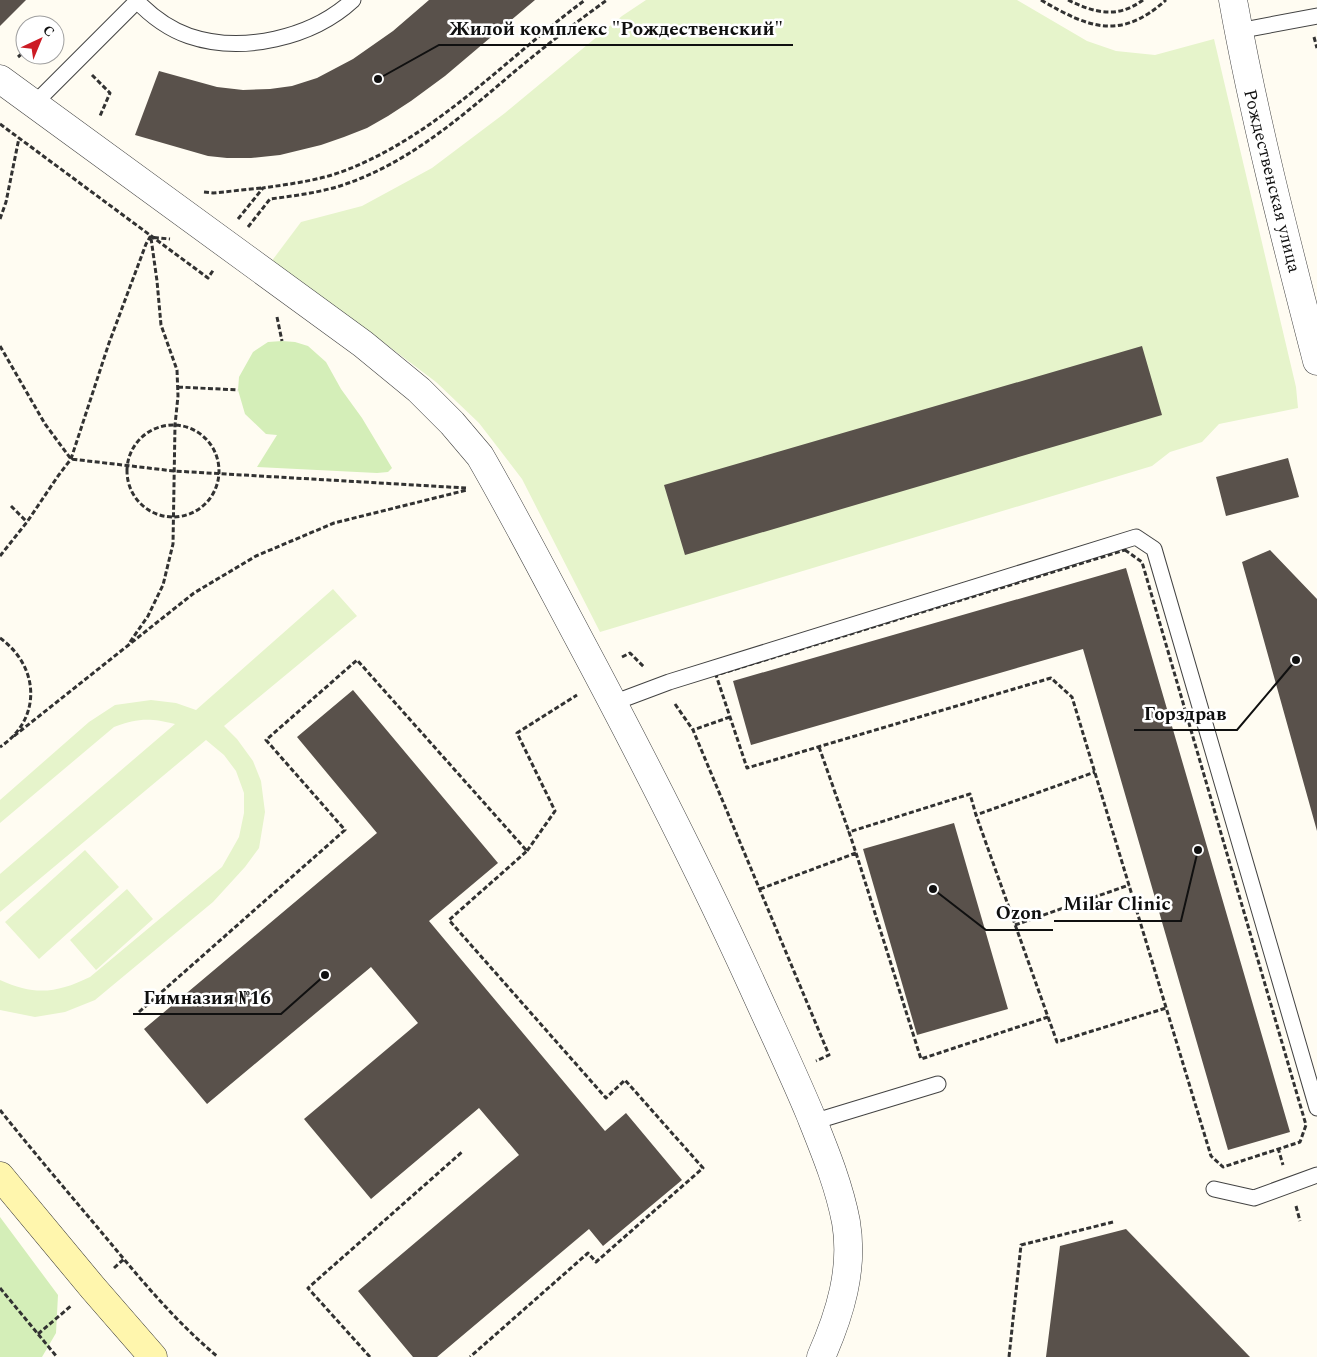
<svg xmlns="http://www.w3.org/2000/svg" width="1317" height="1357" font-family="Spectral,serif">
  <style>
    .green { fill: #d4eeb8 }
    .pitch { fill: #e6f4cb }
    .building { fill: #59514b }
    .lines { fill: none; stroke-linecap: round; stroke-linejoin: round }
    .lane-casing { stroke: #434343; stroke-width: 17 }
    .street-casing { stroke: #434343; stroke-width: 29 }
    .secondary-casing { stroke: #323232; stroke-width: 29 }
    .path { stroke: #323232; stroke-width: 3; stroke-dasharray: 5 2.5; stroke-linecap: butt }
    .lane { stroke: #fff; stroke-width: 15 }
    .street { stroke: #fff; stroke-width: 28 }
    .secondary { stroke: #fff6ad; stroke-width: 28 }
    .labels { text-anchor: middle; dominant-baseline: central; stroke-width: 5; stroke-linejoin: round; paint-order: stroke }
    .street-label { font-size: 18px; fill: #101010; stroke: #fff }
    .leader { fill: none; stroke: #101010; stroke-width: 2 }
    .callout-dot { fill: #101010; stroke: #fff; stroke-width: 2 }
    .callout-label { font-size: 19px; text-anchor: middle; font-weight: bold; fill: #101010; stroke: #fff; stroke-width: 5; stroke-linejoin: round; paint-order: stroke }
  </style>
  <rect width="100%" height="100%" fill="#fffcf2"/>
  <path class="green" d="M 282,341 L 295,342 L 308,346 L 326,362 L 341,389 L 362,418 L 392,468 L 388,472 L 377,473 L 257,467 L 277,435 L 266,434 L 245,414 L 238,390 L 239,377 L 253,352 L 268,342 Z
    M 0,1217 L 58,1295 L 56,1333 L 42,1357 L 0,1357 Z"/>
  <path class="pitch" d="M 646,0 L 1017,0 L 1087,41 L 1116,51 L 1155,55 L 1214,39 L 1296,387 L 1298,408 L 1219,424 L 1202,442 L 1170,452 L 1152,466 L 600,632 L 522,479 L 479,423 L 436,382 L 379,339 L 271,262 L 301,222 L 362,206 L 432,168 L 505,113 L 622,16 Z
    M 333,589 L 357,616 L 224,726 L 237,739 L 253,761 L 261,781 L 265,812 L 259,848 L 245,867 L 213,902 L 95,1000 L 65,1012 L 35,1017 L 0,1010 L 0,980 C 35,996 57,993 90,977 L 222,867 L 239,837 L 244,813 L 244,793 L 236,771 L 224,755 L 206,740 L 0,912 L 0,874 L 175,724 C 150,718 138,718 114,727 L 0,823 L 0,800 L 89,722 L 115,705 L 151,700 L 176,703 L 196,710 Z
    M 85,850 L 119,887 L 39,959 L 5,922 Z
    M 127,889 L 153,919 L 96,970 L 70,940 Z"/>
  <path class="building" d="M 0,0 L 26,0 L 0,26 Z
    M 429,0 L 535,0 L 445,76 L 411,101 L 388,116 L 367,128 L 344,137 L 321,145 L 280,155 L 251,158 L 227,158 L 208,156 L 135,135 L 159,71 L 217,87 L 243,90 L 270,89 L 292,86 L 317,78 L 353,59 L 393,31 Z
    M 1142,346 L 1162,415 L 685,555 L 664,485 Z
    M 1288,458 L 1299,497 L 1226,516 L 1216,477 Z
    M 1270,550 L 1317,599 L 1317,831 L 1242,562 Z
    M 1126,568 L 1290,1132 L 1228,1150 L 1083,649 L 751,745 L 733,681 Z
    M 353,690 L 498,863 L 429,921 L 605,1131 L 626,1113 L 682,1180 L 603,1246 L 589,1229 L 437,1357 L 413,1357 L 358,1291 L 519,1155 L 479,1108 L 371,1199 L 304,1119 L 418,1023 L 371,967 L 207,1104 L 144,1029 L 377,833 L 297,737 Z
    M 954,823 L 1008,1009 L 917,1035 L 863,849 Z
    M 1126,1229 L 1250,1357 L 1046,1357 L 1060,1246 Z"/>
  <g class="lines">
    <defs>
      <path id="lane" d="M 136,0 C 151,16 169,29 189,36 C 242,54 312,38 353,0
        M 1238,31 L 1317,16
        M 34,104 L 137,1
        M 613,703 L 669,682 L 1136,537 L 1154,549 L 1317,1108
        M 813,1122 L 938,1084
        M 1214,1189 L 1254,1198 L 1317,1175"/>
      <path id="street" d="M 1233,0 C 1255,122 1286,241 1317,361
        M 0,79 L 363,344 L 419,390 L 452,423 L 480,456 C 514,515 545,575 577,635 C 639,751 699,868 753,987 C 772,1029 792,1071 810,1114 C 824,1149 839,1185 846,1222 C 854,1269 840,1314 821,1357"/>
      <path id="secondary" d="M 0,1176 L 93,1288 L 153,1357"/>
    </defs>
    <use href="#lane" class="lane-casing"/>
    <use href="#street" class="street-casing"/>
    <use href="#secondary" class="secondary-casing"/>
    <path class="path" d="M 1041,0 C 1089,28 1120,41 1166,0
      M 1068,0 C 1095,13 1117,19 1143,0
      M 1314,37 L 1317,48
      M 55,39 L 62,46
      M 18,57 L 25,51
      M 92,75 L 110,93 L 100,116
      M 0,124 L 208,278 L 214,269
      M 204,192 L 213,193 L 262,188
      M 0,219 L 6,202 L 19,138
      M 238,219 L 263,188 C 289,184 316,181 341,172 C 436,137 505,59 585,0
      M 248,227 L 270,199 C 293,196 317,193 340,186 C 408,164 461,117 514,72 C 544,47 575,23 607,0
      M 277,317 L 282,341
      M 0,346 L 45,424 L 71,459 L 174,471 L 466,488
      M 178,387 L 238,390
      M127 471a46 46 0 1 1 92 0a46 46 0 1 1-92 0Z
      M 11,506 L 27,522
      M 1125,550 L 1142,562 L 1306,1125 L 1300,1142 L 1223,1167 L 1211,1156 L 1072,697 L 1051,678 L 747,768 L 716,675 Z
      M 0,556 L 27,522 L 58,476 L 71,459 L 109,343 L 146,244 L 150,237 L 170,239
      M 0,638 C 40,667 42,719 0,747
      M 130,642 L 148,616 L 163,585 L 173,544 L 175,425 L 178,396 L 177,370 L 161,325 L 157,281 L 151,238
      M 622,657 L 630,653 L 644,667
      M 675,704 L 693,730
      M 730,717 L 693,730 L 829,1055 L 816,1061
      M 14,736 L 194,593 L 256,556 L 334,523 L 467,490
      M 819,747 L 849,832
      M 527,851 L 555,811 L 517,733 L 577,695
      M 856,853 L 921,1059 L 1048,1017 L 976,815
      M 760,889 L 856,853 L 849,832 L 970,794 L 976,815 L 1095,772
      M 1015,925 L 1129,885
      M 139,1012 L 345,830 L 266,740 L 357,660 L 527,851 L 449,920 L 606,1098 L 625,1080 L 703,1168 L 596,1262 L 588,1253 L 470,1357
      M 1048,1017 L 1057,1042 L 1166,1008
      M 0,1110 C 35,1154 72,1197 108,1240 C 142,1281 177,1323 218,1357
      M 1278,1148 L 1283,1165
      M 1296,1206 L 1300,1221
      M 114,1268 L 124,1259
      M 0,1288 L 57,1357
      M 38,1334 L 72,1305
      M 370,1357 L 308,1288 L 462,1152
      M 1009,1357 L 1021,1245 L 1113,1222"/>
    <use href="#lane" class="lane"/>
    <use href="#street" class="street"/>
    <use href="#secondary" class="secondary"/>
  </g>
  <g class="labels">
    <g class="street-label">
      <text transform="translate(1272 181) rotate(76)">Рождественская улица</text>
    </g>
  </g>
  <path class="leader" d="M378 79L439 45H793M1296 660L1237 730H1134M1198 850L1181 921H1054M933 889L986 930H1053M325 975L281 1014H133"/>
  <g class="callout-dot">
    <circle cx="378" cy="79" r="5"/>
    <circle cx="1296" cy="660" r="5"/>
    <circle cx="1198" cy="850" r="5"/>
    <circle cx="933" cy="889" r="5"/>
    <circle cx="325" cy="975" r="5"/>
  </g>
  <g class="callout-label">
    <text x="616" y="35">Жилой комплекс "Рождественский"</text>
    <text x="1185" y="720">Горздрав</text>
    <text x="1117" y="910">Milar Clinic</text>
    <text x="1019" y="919">Ozon</text>
    <text x="207" y="1004">Гимназия №16</text>
  </g>
  <g transform="translate(40 40) rotate(44)"><circle r="24" fill="#ffffff" stroke="#9f9f9f"/>
  <path d="M0-4L9 19L0 12L-9 19Z" fill="#cc1b24"/>
  <text y="-8" font-size="14" font-weight="bold" text-anchor="middle" fill="#101010">С</text>
  </g>
</svg>
